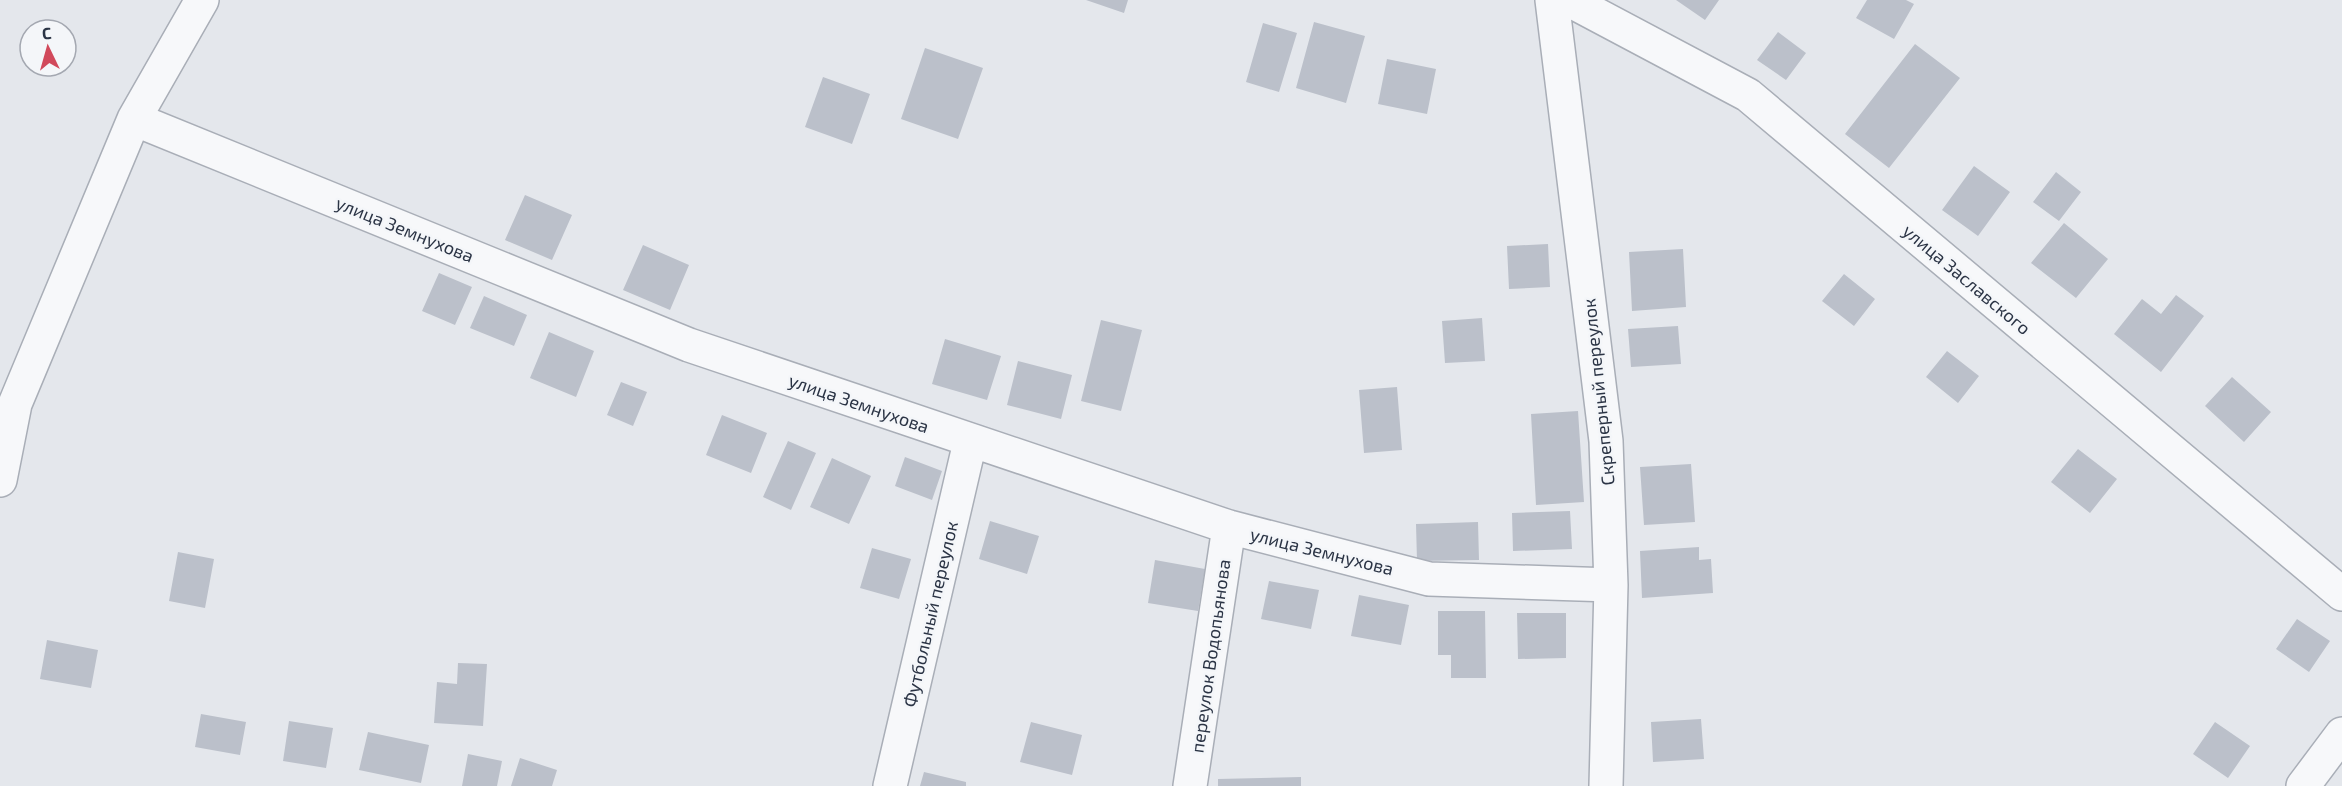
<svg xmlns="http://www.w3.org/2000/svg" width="2342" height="786" font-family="'Exo 2',sans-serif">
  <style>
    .building { fill: #bbc0ca }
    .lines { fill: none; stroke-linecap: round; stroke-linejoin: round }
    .minor-casing { stroke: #a9aeb7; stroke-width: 36 }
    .minor { stroke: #f7f8fa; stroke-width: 33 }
    .labels { text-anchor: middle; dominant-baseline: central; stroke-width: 5; stroke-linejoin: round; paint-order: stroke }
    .street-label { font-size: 18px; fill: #2b3445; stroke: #f4f6f9 }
  </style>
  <rect width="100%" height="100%" fill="#e4e7ec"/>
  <path class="building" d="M 1086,0 L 1128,0 L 1124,13 Z
    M 1676,0 L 1719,0 L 1705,20 Z
    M 1867,0 L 1906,0 L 1914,4 L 1894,39 L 1856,18 Z
    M 1314,22 L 1365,36 L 1346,103 L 1296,88 Z
    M 1263,23 L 1297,33 L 1279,92 L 1246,82 Z
    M 1778,32 L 1806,53 L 1786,80 L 1757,60 Z
    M 1915,44 L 1960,78 L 1889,168 L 1845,134 Z
    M 925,48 L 983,68 L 958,139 L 901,119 Z
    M 1387,59 L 1436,69 L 1427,114 L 1378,104 Z
    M 823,77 L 870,94 L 852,144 L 805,127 Z
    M 1974,166 L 2010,192 L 1978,236 L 1942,210 Z
    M 2056,172 L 2081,192 L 2059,221 L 2033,202 Z
    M 525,195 L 572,215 L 552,260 L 505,240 Z
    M 2064,223 L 2108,259 L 2076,298 L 2031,263 Z
    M 1548,244 L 1550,287 L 1509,289 L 1507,246 Z
    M 643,245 L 689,265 L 670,310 L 623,290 Z
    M 1683,249 L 1686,307 L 1632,311 L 1629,252 Z
    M 439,273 L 472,287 L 455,325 L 422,311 Z
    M 1844,274 L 1875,299 L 1854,326 L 1822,301 Z
    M 2176,295 L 2204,316 L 2161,372 L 2114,334 L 2142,299 L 2161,314 Z
    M 484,296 L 527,315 L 514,346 L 470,328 Z
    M 1482,318 L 1485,361 L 1445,363 L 1442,321 Z
    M 1101,320 L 1142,330 L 1121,411 L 1081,401 Z
    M 1678,326 L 1681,364 L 1631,367 L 1628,329 Z
    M 549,332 L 594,351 L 576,397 L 530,378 Z
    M 945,339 L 1001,356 L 987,400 L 932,384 Z
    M 1947,351 L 1979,376 L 1958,403 L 1926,377 Z
    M 1018,361 L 1072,375 L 1061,419 L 1007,405 Z
    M 2232,377 L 2271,412 L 2244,442 L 2205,406 Z
    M 621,382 L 647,392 L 633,426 L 607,415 Z
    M 1397,387 L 1402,450 L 1364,453 L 1359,390 Z
    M 1578,411 L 1584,502 L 1536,505 L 1531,414 Z
    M 722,415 L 767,433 L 751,473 L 706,455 Z
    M 788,441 L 816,453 L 791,510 L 763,497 Z
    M 2078,449 L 2117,479 L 2090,513 L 2051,482 Z
    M 905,457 L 942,471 L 932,500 L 895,486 Z
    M 832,458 L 871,476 L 849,524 L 810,507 Z
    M 1691,464 L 1695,522 L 1644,525 L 1640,467 Z
    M 1570,511 L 1572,549 L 1513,551 L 1512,513 Z
    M 990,521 L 1039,536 L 1027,574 L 979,559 Z
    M 1478,522 L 1479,560 L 1417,561 L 1416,524 Z
    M 1699,547 L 1699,560 L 1711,559 L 1713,593 L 1642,598 L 1640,551 Z
    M 872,548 L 911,559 L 899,599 L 860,588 Z
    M 178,552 L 214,559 L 205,608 L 169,601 Z
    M 1155,560 L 1205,569 L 1198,611 L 1148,603 Z
    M 1269,581 L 1319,590 L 1311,629 L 1261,619 Z
    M 1359,595 L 1409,605 L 1401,645 L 1351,636 Z
    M 1438,611 L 1485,611 L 1486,678 L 1451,678 L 1451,655 L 1438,655 Z
    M 1517,613 L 1566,613 L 1566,658 L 1518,659 Z
    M 2297,619 L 2330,641 L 2309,672 L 2276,649 Z
    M 47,640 L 98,650 L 91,688 L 40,679 Z
    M 458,663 L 487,664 L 483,726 L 434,723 L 437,682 L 457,684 Z
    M 201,714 L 246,722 L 240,755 L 195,747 Z
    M 1701,719 L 1704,759 L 1653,762 L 1651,722 Z
    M 289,721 L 333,728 L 326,768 L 283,761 Z
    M 1031,722 L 1082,735 L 1072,775 L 1020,762 Z
    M 2215,722 L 2250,746 L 2228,778 L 2193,754 Z
    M 368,732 L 429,745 L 421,783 L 359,770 Z
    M 468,754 L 502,761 L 497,786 L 462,786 Z
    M 520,758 L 557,770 L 552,786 L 511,786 Z
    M 924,772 L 966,782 L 966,786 L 920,786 Z
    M 1301,777 L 1301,786 L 1218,786 L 1218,779 Z"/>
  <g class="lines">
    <defs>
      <path id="minor" d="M 1552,0 L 1606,441 L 1611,585 L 1606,786
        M 1569,0 L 1748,95 L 2342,594
        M 134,119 L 689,345 L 1229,527 L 1429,579 L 1611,585
        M 0,480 L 15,404 L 134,119 L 202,0
        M 890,786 L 970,442
        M 1190,786 L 1229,527
        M 2303,786 L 2342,734"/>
    </defs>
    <use href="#minor" class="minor-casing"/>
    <use href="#minor" class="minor"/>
  </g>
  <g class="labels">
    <g class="street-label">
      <text transform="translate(405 229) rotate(22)">улица Земнухова</text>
      <text transform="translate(1967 279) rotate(40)">улица Заславского</text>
      <text transform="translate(1598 392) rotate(-96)">Скреперный переулок</text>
      <text transform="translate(859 403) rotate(19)">улица Земнухова</text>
      <text transform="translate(1322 551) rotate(14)">улица Земнухова</text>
      <text transform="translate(930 614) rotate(-77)">Футбольный переулок</text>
      <text transform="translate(1210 656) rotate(-82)">переулок Водопьянова</text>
    </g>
  </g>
  <g transform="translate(48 48) rotate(355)"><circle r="28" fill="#f4f6f9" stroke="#a4a8b1" stroke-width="1.5"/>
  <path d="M0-4.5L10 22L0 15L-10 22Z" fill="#d1495b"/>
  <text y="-9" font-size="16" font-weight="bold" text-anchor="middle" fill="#2b3445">С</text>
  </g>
</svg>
